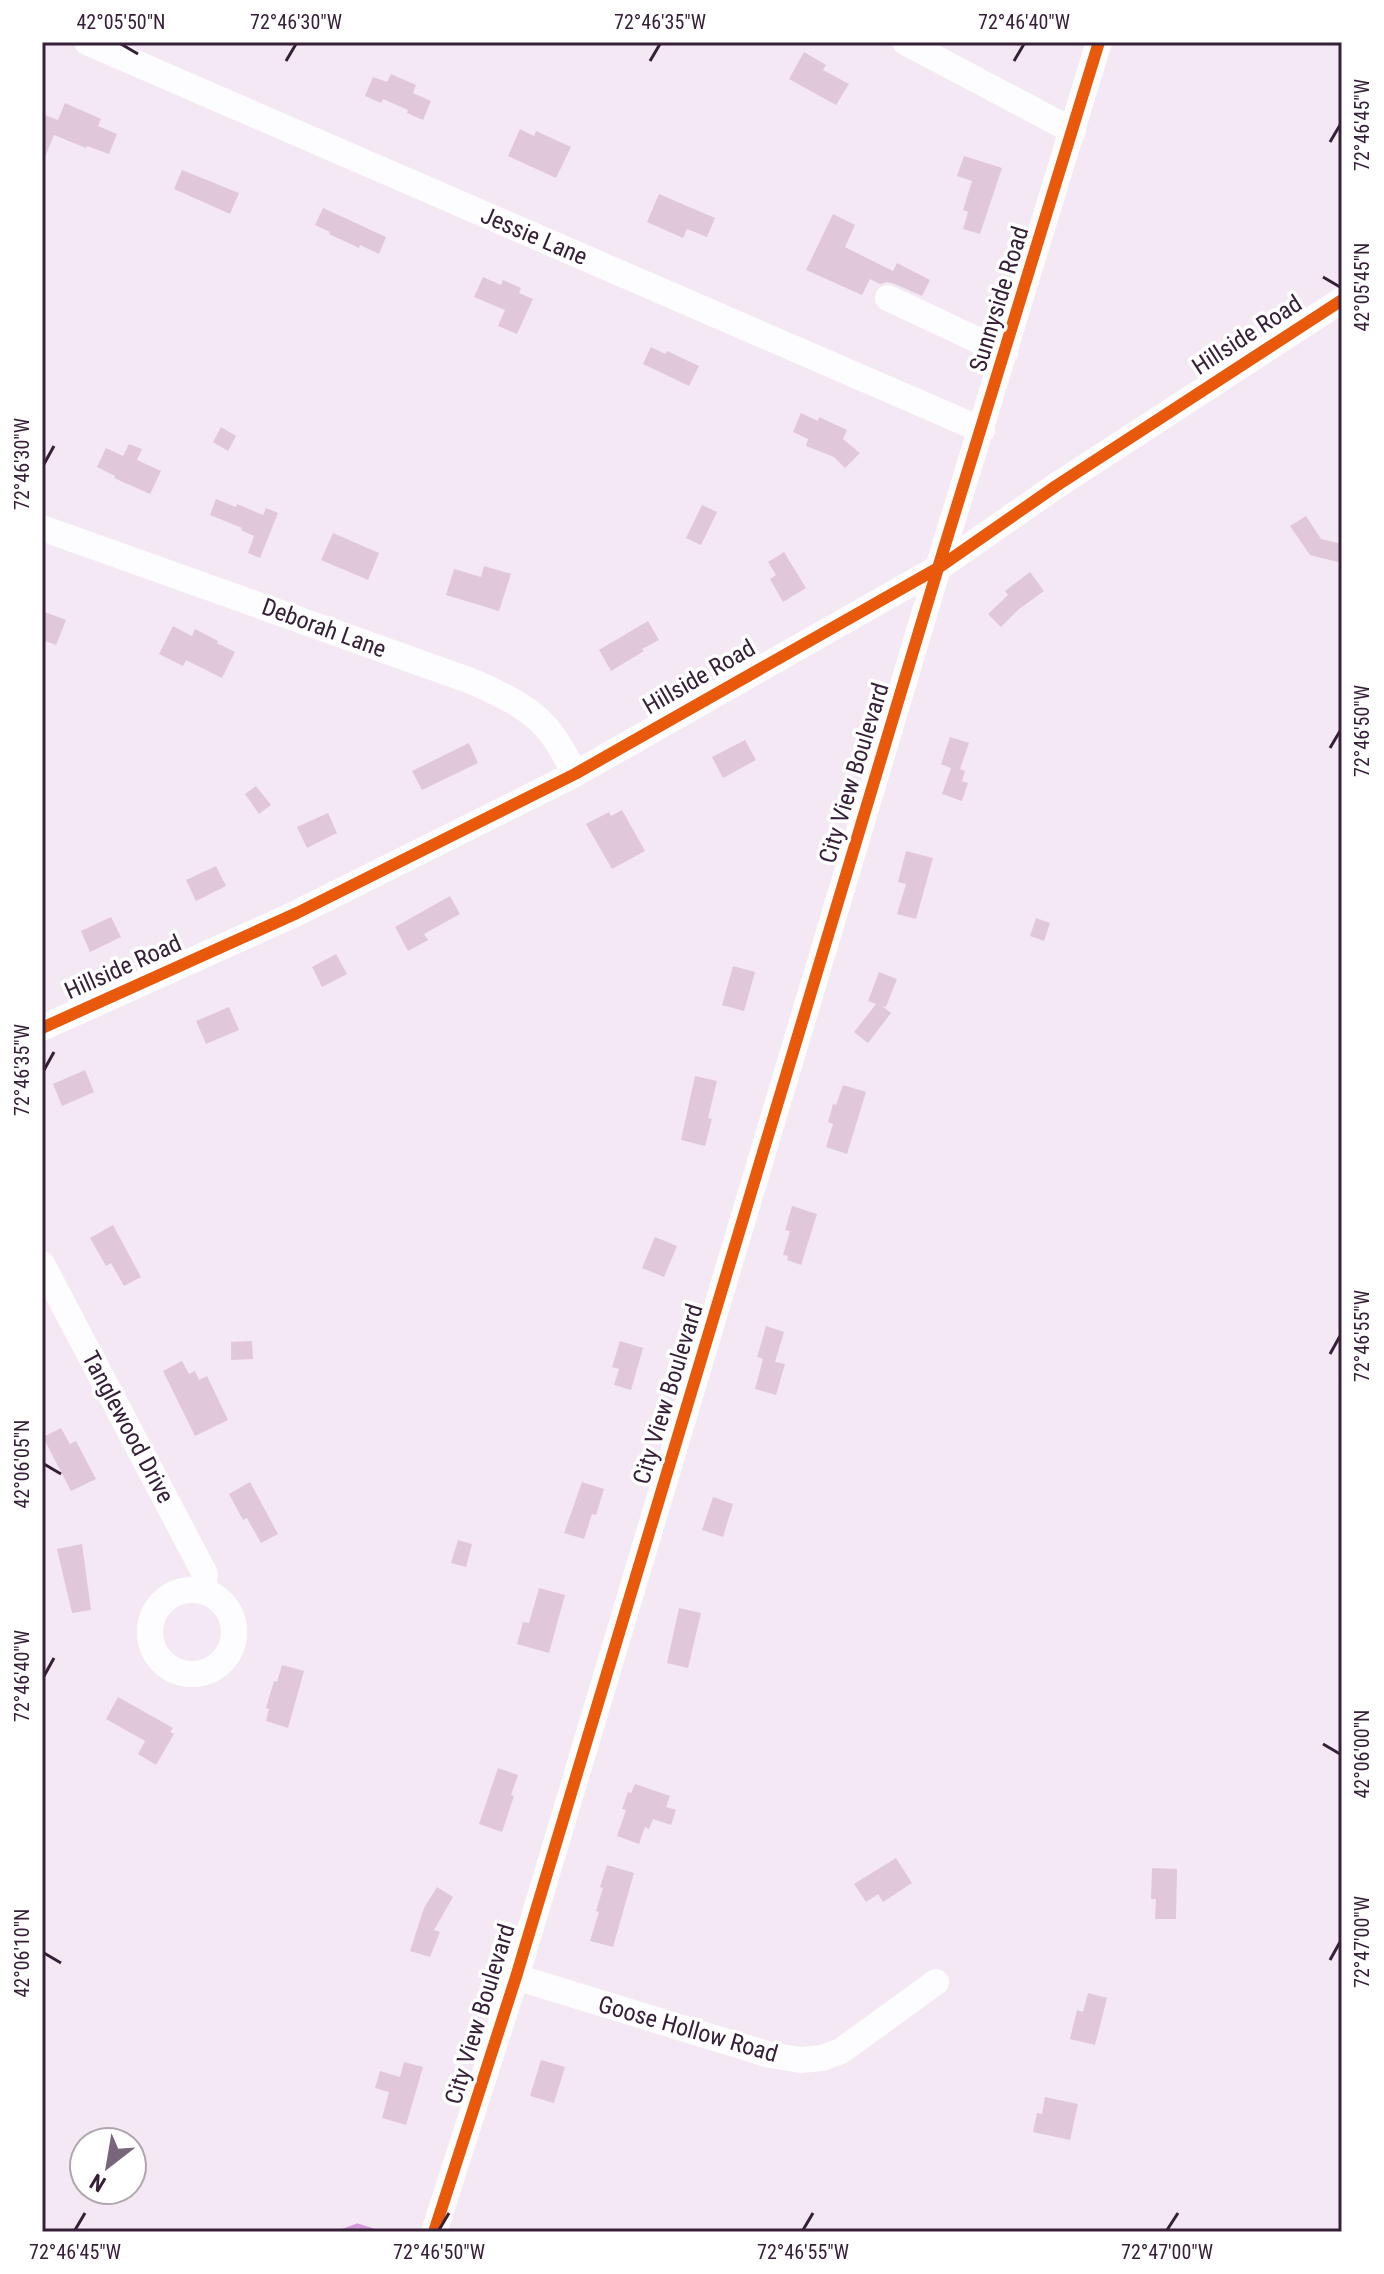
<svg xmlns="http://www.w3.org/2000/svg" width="1384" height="2274" font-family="'Roboto Condensed',sans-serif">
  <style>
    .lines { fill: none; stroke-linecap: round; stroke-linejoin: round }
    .stream { stroke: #d39ad9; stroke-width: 5 }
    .building { fill: #e1c7da }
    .minor { stroke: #fdfcfe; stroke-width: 26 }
    .cycleway-casing { stroke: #fff; stroke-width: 17 }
    .cycleway { stroke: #e8590c; stroke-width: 12 }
    .ticks { fill: none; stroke: #362038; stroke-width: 3 }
    .labels { text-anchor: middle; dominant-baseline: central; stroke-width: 7; stroke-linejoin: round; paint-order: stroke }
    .street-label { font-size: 24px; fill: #362038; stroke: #fff }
    .neatline { fill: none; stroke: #362038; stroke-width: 3 }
    .ticks-label { font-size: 20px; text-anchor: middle; fill: #362038 }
  </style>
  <rect width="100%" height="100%" fill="#f4e8f5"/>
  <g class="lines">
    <path class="stream" d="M 341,2232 L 357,2226 L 376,2232"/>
  </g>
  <path class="building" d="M 804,52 L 826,65 L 823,70 L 849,84 L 836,105 L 789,79 Z
    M 391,74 L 416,85 L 413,93 L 431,101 L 423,120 L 407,113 L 408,110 L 383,99 L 381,103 L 365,96 L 373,77 L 387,82 Z
    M 65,103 L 101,119 L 98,126 L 117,134 L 109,154 L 87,146 L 86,148 L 54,135 L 42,164 L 42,114 L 58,120 Z
    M 520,129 L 534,136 L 536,131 L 571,147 L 556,178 L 508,156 Z
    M 964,156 L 1002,168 L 980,234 L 963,229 L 968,212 L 963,210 L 972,181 L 957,176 Z
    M 182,170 L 239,193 L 230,214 L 174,189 Z
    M 659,194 L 715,218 L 707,237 L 687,229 L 683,238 L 647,222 Z
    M 323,208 L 386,237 L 379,254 L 360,245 L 359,248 L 329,234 L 330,232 L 315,225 Z
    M 833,214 L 855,225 L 845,247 L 893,271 L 897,263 L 930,280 L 922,296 L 895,284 L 887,282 L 880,284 L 870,279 L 862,295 L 806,270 Z
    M 483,277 L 501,285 L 503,280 L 521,288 L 519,293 L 533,299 L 517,334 L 498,326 L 505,310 L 474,297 Z
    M 651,347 L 665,354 L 667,351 L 699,366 L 689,386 L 643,364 Z
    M 801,413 L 818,421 L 819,417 L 847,430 L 843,439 L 860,453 L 845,468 L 834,457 L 806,446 L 808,439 L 793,432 Z
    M 221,427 L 236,436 L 228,451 L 213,442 Z
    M 129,444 L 142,449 L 137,460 L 161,471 L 150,494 L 114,478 L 115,476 L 97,467 L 106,448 L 123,456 Z
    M 216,499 L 236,507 L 237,504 L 263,515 L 266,508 L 278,513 L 260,558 L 248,553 L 254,536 L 241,530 L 242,528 L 210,515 Z
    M 702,505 L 717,512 L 701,545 L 686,538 Z
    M 1306,516 L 1321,539 L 1342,544 L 1342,563 L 1310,555 L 1290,526 Z
    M 333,533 L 379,553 L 368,580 L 321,560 Z
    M 784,552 L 806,588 L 783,602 L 770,579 L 776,575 L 768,562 Z
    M 484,566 L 511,574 L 499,611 L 446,595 L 454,569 L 481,577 Z
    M 1030,572 L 1044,591 L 1019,609 L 1001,627 L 988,614 L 1008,595 L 1005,591 Z
    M 42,611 L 66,620 L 56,645 L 42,640 Z
    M 648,621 L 659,640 L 642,649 L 644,651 L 611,671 L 599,650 Z
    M 173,626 L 192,636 L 195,629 L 218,641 L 217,643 L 235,652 L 222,678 L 186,660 L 183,666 L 159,654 Z
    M 950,737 L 969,743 L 960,769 L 965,771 L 962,781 L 968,783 L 962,801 L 942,794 L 951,768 L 941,764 Z
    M 745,740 L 756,760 L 723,778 L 712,757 Z
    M 469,743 L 478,763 L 422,790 L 412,771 Z
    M 256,786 L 271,805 L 259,814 L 245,794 Z
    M 622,810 L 645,851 L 612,869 L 586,824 L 609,812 L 611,816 Z
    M 328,813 L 337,833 L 307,848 L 297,827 Z
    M 906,851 L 933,858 L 916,919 L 897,914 L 906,884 L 898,882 Z
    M 216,866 L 226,886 L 196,901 L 186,880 Z
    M 450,896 L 460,914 L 424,934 L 428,940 L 408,951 L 395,927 Z
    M 111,917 L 121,937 L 90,952 L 81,931 Z
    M 1036,918 L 1050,923 L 1044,941 L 1030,936 Z
    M 336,954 L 347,974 L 322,987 L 312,967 Z
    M 733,966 L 755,972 L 744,1011 L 722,1005 Z
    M 879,972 L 897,979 L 886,1007 L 882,1006 L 891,1013 L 868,1043 L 854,1032 L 876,1004 L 868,1001 Z
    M 229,1007 L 239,1030 L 206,1044 L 196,1021 Z
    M 85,1070 L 94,1092 L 62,1106 L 53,1084 Z
    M 695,1076 L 717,1081 L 708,1118 L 712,1119 L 705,1146 L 681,1140 Z
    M 843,1085 L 866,1092 L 847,1154 L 826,1147 L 833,1124 L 828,1122 L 833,1104 L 836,1105 Z
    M 792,1206 L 817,1214 L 801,1265 L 787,1260 L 788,1256 L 783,1255 L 790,1231 L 785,1230 Z
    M 113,1225 L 141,1277 L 124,1286 L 111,1263 L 106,1266 L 90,1238 Z
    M 655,1237 L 677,1246 L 664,1277 L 642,1268 Z
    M 766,1326 L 784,1332 L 775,1362 L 785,1364 L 776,1395 L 755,1389 L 763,1359 L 757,1357 Z
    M 252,1341 L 253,1359 L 231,1360 L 231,1342 Z
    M 620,1341 L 643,1348 L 631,1390 L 614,1385 L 619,1369 L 612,1367 Z
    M 182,1361 L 189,1374 L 195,1371 L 199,1380 L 207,1376 L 228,1420 L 195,1436 L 163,1371 Z
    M 61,1428 L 70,1444 L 76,1441 L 96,1479 L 71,1491 L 43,1437 Z
    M 250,1482 L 278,1534 L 261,1543 L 247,1518 L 243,1520 L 229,1494 Z
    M 582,1482 L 604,1489 L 596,1515 L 592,1514 L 584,1539 L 564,1533 Z
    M 713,1497 L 733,1504 L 723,1537 L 702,1530 Z
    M 458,1540 L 472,1544 L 466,1567 L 451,1563 Z
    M 82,1544 L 91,1610 L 72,1613 L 57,1549 Z
    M 539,1588 L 565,1595 L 549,1653 L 517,1644 L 523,1622 L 529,1623 Z
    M 679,1608 L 701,1613 L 688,1668 L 667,1663 Z
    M 282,1665 L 304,1671 L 288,1728 L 266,1721 L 269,1709 L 266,1708 L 274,1681 L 277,1682 Z
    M 118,1697 L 173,1728 L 170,1732 L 174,1734 L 156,1765 L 138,1754 L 145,1741 L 106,1719 Z
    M 498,1768 L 518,1775 L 511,1795 L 514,1796 L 502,1832 L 479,1824 Z
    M 635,1784 L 670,1796 L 666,1807 L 676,1810 L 671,1825 L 653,1819 L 649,1829 L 645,1827 L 639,1844 L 617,1836 L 626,1810 L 622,1809 L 628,1792 L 631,1793 Z
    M 896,1858 L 912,1883 L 883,1902 L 878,1894 L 866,1902 L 854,1884 Z
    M 607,1865 L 634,1873 L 613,1947 L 590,1941 L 599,1912 L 596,1911 L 603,1888 L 600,1887 Z
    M 1152,1868 L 1177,1869 L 1176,1919 L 1155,1919 L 1156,1899 L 1151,1899 Z
    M 437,1887 L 453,1897 L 434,1930 L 440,1932 L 430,1957 L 410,1951 L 424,1908 Z
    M 1088,1993 L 1107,1998 L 1095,2045 L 1070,2039 L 1077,2010 L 1083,2012 Z
    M 541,2060 L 565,2067 L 554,2103 L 530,2096 Z
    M 404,2062 L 423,2067 L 406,2125 L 382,2118 L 389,2092 L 375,2088 L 380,2071 L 400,2077 Z
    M 1045,2097 L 1078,2104 L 1070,2140 L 1033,2132 L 1037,2113 L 1042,2114 Z"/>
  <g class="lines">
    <path class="minor" d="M 87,42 L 982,430
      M 905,42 L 1073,131
      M 888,298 L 1005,353
      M 42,528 L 471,681 C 500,694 534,708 553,736 C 562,748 568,761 575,774
      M 42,1028 L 297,913 L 575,774 L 938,568 L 1056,486 L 1342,300
      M 42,1264 L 205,1574 L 202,1591
      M150 1632a42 42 0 1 1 84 0a42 42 0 1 1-84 0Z
      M 516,1977 L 770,2055 L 801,2060 L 822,2058 L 841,2051 L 936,1982
      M 434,2232 L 516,1977 L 938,568 L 1099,42"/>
    <defs>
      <path id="cycleway" d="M 42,1028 L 297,913 L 575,774 L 938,568 L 1056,486 L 1342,300
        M 434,2232 L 516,1977 L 938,568 L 1099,42"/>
    </defs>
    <use href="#cycleway" class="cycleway-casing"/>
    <use href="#cycleway" class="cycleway"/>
  </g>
  <path class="ticks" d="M 121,44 L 138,54M 286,61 L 296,44M 650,61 L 660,44M 1014,61 L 1024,44M 1330,142 L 1340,125M 1323,277 L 1340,287M 44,464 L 54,446M 1330,748 L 1340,731M 44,1070 L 54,1052M 1330,1354 L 1340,1336M 44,1464 L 61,1474M 44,1676 L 54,1658M 1323,1744 L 1340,1754M 44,1953 L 61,1963M 1330,1960 L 1340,1942M 75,2230 L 85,2213M 439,2230 L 449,2213M 803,2230 L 813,2213M 1167,2230 L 1178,2213"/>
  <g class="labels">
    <g class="street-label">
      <text transform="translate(534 236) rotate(23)">Jessie Lane</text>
      <text transform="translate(999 299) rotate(-73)">Sunnyside Road</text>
      <text transform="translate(1247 335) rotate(-33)">Hillside Road</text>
      <text transform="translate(324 628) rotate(20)">Deborah Lane</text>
      <text transform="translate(699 677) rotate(-30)">Hillside Road</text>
      <text transform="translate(854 773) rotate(-73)">City View Boulevard</text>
      <text transform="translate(123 967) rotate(-24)">Hillside Road</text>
      <text transform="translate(668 1394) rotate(-73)">City View Boulevard</text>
      <text transform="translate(128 1427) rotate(62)">Tanglewood Drive</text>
      <text transform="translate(480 2014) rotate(-73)">City View Boulevard</text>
      <text transform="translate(688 2029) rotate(16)">Goose Hollow Road</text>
    </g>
  </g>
  <rect width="1384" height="2274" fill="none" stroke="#ffffff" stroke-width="88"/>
  <g transform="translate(108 2166) rotate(211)"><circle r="38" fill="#ffffff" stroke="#afa6af" stroke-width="2"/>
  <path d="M0-6L14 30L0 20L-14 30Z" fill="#78667a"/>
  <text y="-12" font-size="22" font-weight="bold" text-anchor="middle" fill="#362038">N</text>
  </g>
  <rect x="44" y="44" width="1296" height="2186" class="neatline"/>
  <g class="ticks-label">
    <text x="121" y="29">42°05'50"N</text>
    <text x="296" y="29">72°46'30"W</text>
    <text x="660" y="29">72°46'35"W</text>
    <text x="1024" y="29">72°46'40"W</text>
    <text transform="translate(1362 125) rotate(-90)" y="7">72°46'45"W</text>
    <text transform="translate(1362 287) rotate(-90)" y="7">42°05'45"N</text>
    <text transform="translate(22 464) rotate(-90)" y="7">72°46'30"W</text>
    <text transform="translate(1362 731) rotate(-90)" y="7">72°46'50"W</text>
    <text transform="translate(22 1070) rotate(-90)" y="7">72°46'35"W</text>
    <text transform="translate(1362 1336) rotate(-90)" y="7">72°46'55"W</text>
    <text transform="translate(22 1464) rotate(-90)" y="7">42°06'05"N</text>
    <text transform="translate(22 1676) rotate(-90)" y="7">72°46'40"W</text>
    <text transform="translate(1362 1754) rotate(-90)" y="7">42°06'00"N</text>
    <text transform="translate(1362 1942) rotate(-90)" y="7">72°47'00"W</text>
    <text transform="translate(22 1953) rotate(-90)" y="7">42°06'10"N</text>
    <text x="75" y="2259">72°46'45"W</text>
    <text x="439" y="2259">72°46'50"W</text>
    <text x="803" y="2259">72°46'55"W</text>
    <text x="1167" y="2259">72°47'00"W</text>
  </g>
</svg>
